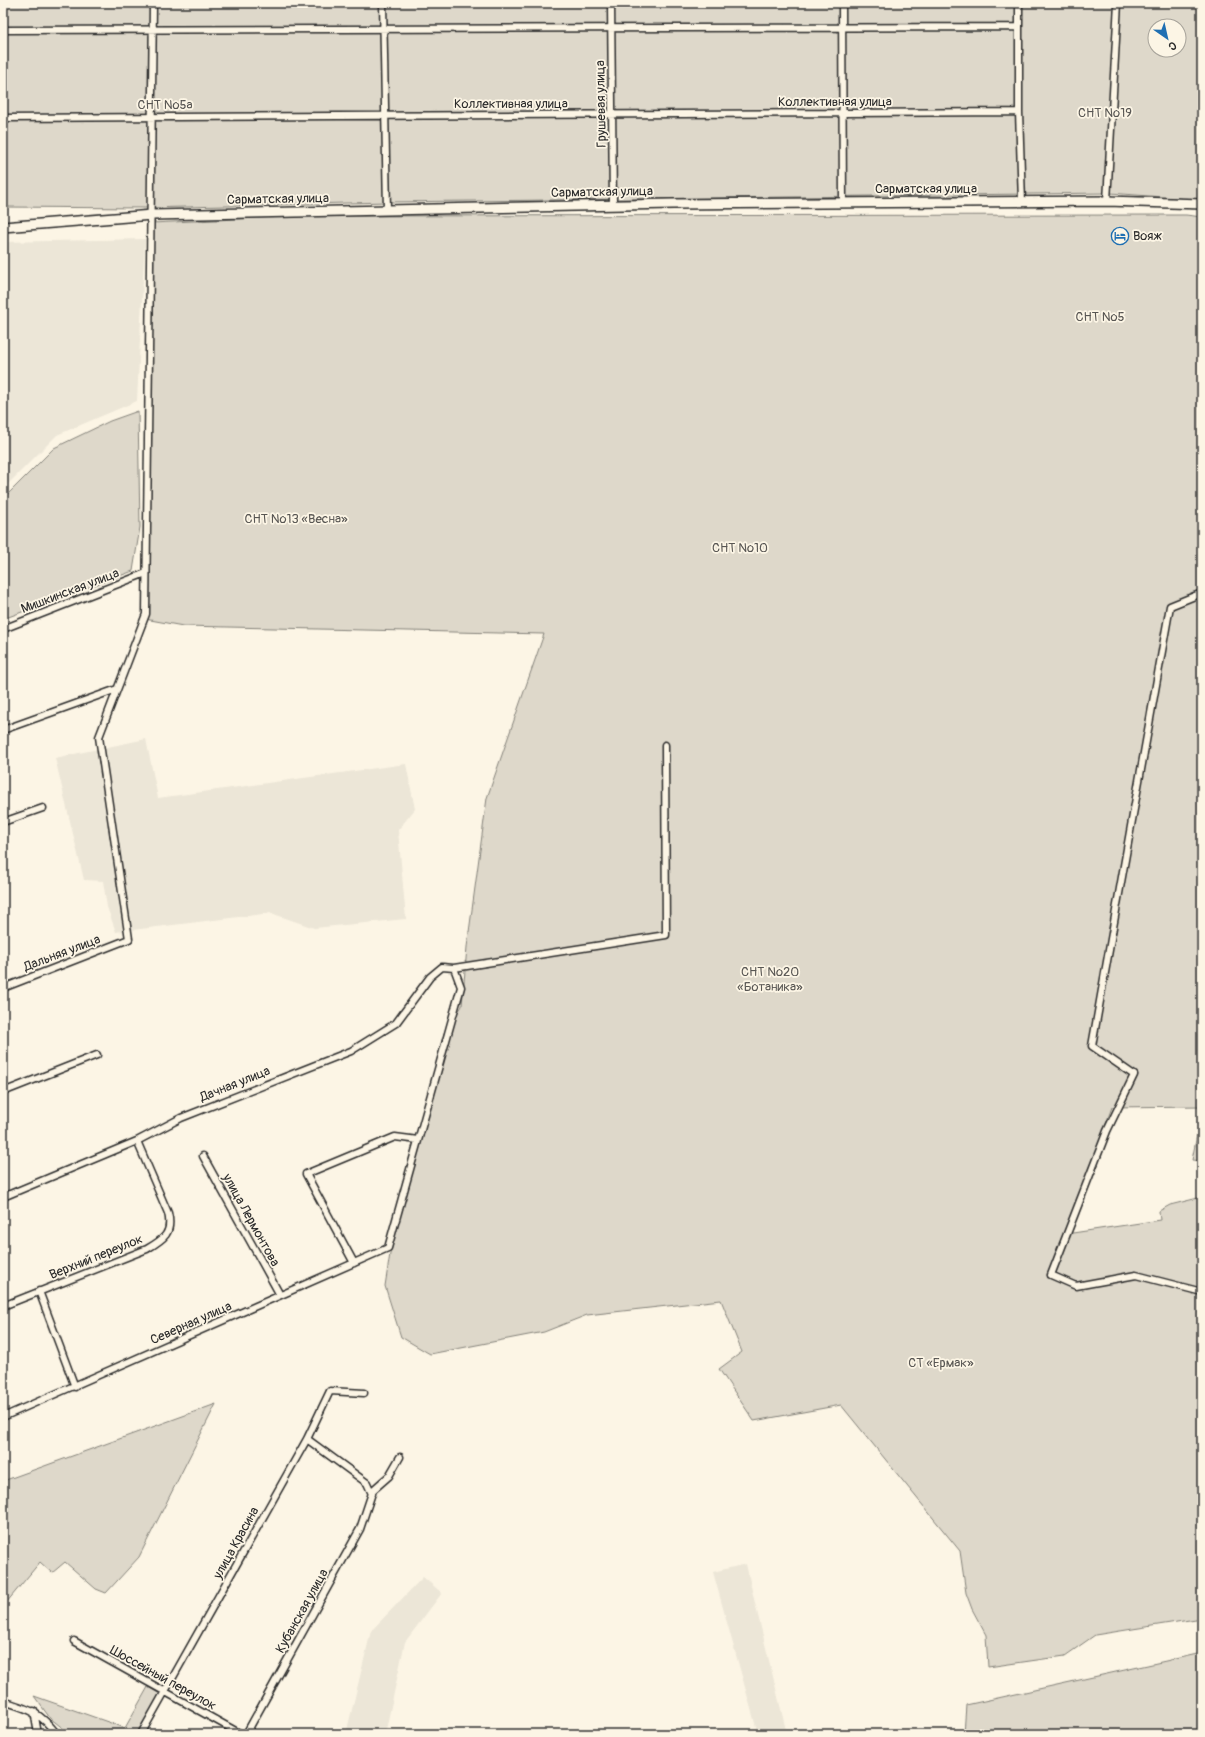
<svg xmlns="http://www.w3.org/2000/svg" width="1205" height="1737" font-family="Pangolin,sans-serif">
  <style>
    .built { fill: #ece6d7 }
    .green { fill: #ded8ca; stroke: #84827a; fill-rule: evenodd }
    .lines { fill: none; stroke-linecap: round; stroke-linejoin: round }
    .street-casing { stroke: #2b2b2b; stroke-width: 9 }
    .secondary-casing { stroke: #2b2b2b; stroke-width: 12 }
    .street { stroke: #fcf5e5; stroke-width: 6 }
    .secondary { stroke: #fcf5e5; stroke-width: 9 }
    .labels { text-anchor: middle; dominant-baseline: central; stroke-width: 3.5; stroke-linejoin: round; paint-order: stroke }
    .street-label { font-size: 13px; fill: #2b2b2b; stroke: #fcf5e5 }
    .park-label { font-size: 13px; fill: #585653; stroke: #fcf5e5 }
    .poi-label { font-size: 13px; fill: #2b2b2b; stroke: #fcf5e5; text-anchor: start }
  </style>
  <rect width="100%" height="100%" fill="#fcf5e5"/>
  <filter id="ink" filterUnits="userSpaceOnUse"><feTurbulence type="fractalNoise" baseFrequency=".025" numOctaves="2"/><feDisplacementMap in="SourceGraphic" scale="8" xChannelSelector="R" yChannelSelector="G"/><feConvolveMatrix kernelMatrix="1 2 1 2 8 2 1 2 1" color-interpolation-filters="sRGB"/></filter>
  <g filter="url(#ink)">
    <path class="built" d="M 145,239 L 137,401 L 57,435 L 3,489 L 3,242 Z
      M 146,739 L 158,798 L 406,764 L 415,809 L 398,830 L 406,919 L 314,928 L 271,913 L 116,932 L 107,907 L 103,881 L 84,880 L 55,758 Z
      M 746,1564 L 754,1599 L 787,1734 L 758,1734 L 713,1572 Z
      M 423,1577 L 442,1593 L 405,1642 L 385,1734 L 346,1734 L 371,1631 Z"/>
    <path class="green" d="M 3,3 L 1202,3 L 1202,200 L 1110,193 L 389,202 L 144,208 L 3,207 ZM 1155,26 L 1179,26 L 1179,50 L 1155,50 Z
      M 1186,215 L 1202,217 L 1202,1106 L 1112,1107 L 1066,1234 L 1160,1220 L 1159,1211 L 1170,1205 L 1202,1197 L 1202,1618 L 1095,1635 L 1065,1656 L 988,1667 L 986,1635 L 972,1609 L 966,1593 L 960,1551 L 841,1405 L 754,1421 L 719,1369 L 742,1352 L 721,1300 L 587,1315 L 544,1332 L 430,1354 L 401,1337 L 385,1286 L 392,1241 L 444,1033 L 462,1006 L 467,947 L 487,798 L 544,634 L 183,626 L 145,619 L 151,406 L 151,223 L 303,216 Z
      M 138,411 L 140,527 L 133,571 L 3,619 L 3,499 L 54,448 L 110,421 Z
      M 1202,1110 L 1202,1161 L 1192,1160 Z
      M 216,1404 L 139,1557 L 106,1593 L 96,1589 L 65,1562 L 52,1573 L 40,1562 L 6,1603 L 3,1601 L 3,1481 Z
      M 1202,1653 L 1202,1734 L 964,1734 L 966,1705 Z
      M 148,1687 L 160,1694 L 137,1734 L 70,1734 L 50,1718 L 34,1696 L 125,1728 Z"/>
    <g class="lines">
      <defs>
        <path id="street" d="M 383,3 L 387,210
          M 611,3 L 613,205
          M 842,3 L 843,203
          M 1019,3 L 1019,112 L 1022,202
          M 3,30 L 1019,27
          M 3,118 L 1019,112
          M 1107,201 L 1118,3
          M 1202,593 L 1170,606 L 1092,1046 L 1134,1075 L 1107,1131 L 1051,1275 L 1076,1286 L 1136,1275 L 1202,1292
          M 3,629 L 146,573
          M 3,730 L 117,689
          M 3,822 L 43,808
          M 3,988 L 129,939 L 99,737 L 146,614 L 153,3
          M 3,1092 L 97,1055
          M 203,1156 L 280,1295
          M 3,1197 L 137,1141 L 181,1118 L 351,1051 L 396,1023 L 430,977 L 442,967 L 454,968 L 666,935 L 665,745
          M 354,1263 L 306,1174 L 395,1137 L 418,1140
          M 39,1291 L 75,1387
          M 3,1306 L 147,1249 C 164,1239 173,1233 168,1213 L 137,1141
          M 3,1417 L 388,1248 L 461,987 L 454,968
          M 307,1439 L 367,1483 L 372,1494
          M 74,1641 L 241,1734
          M 3,1701 C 31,1710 38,1711 57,1734
          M 34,1711 L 38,1734
          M 141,1734 L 307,1439 L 330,1391 L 364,1393
          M 246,1734 L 360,1529 L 373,1490 L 389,1476 L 400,1457"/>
        <path id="secondary" d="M 3,227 L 152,215 L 673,204 L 1107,201 L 1202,204"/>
      </defs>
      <use href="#street" class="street-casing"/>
      <use href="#secondary" class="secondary-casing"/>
      <use href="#street" class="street"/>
      <use href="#secondary" class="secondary"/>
    </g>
  </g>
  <defs>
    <symbol id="hotel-ring" viewBox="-11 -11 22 22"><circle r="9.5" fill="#fcf5e5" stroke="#1f6fb2" stroke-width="1.5"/><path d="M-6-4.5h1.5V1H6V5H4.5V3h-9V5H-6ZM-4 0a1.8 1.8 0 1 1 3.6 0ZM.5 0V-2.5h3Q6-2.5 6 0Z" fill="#1f6fb2"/></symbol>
  </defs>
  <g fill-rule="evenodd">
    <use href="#hotel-ring" x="1110" y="226" width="20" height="20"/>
  </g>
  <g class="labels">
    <g class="street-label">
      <text x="835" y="102">Коллективная улица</text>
      <text x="511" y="104">Коллективная улица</text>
      <text transform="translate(601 104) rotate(-91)">Грушевая улица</text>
      <text x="926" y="189">Сарматская улица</text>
      <text transform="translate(602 192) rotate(-1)">Сарматская улица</text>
      <text transform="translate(278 199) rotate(-1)">Сарматская улица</text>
      <text transform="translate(70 591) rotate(-21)">Мишкинская улица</text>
      <text transform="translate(62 953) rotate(-21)">Дальняя улица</text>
      <text transform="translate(235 1084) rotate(-22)">Дачная улица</text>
      <text transform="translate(251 1220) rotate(61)">улица Лермонтова</text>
      <text transform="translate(96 1257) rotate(-22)">Верхний переулок</text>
      <text transform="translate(191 1323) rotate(-24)">Северная улица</text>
      <text transform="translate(236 1543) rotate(-61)">улица Красина</text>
      <text transform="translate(302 1611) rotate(-61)">Кубанская улица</text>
      <text transform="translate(163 1678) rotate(29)">Шоссейный переулок</text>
    </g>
    <g class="park-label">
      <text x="165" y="105">СНТ №5а</text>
      <text x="1105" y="113">СНТ №19</text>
      <text x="1100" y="317">СНТ №5</text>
      <text x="296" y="519">СНТ №13 «Весна»</text>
      <text x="740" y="548">СНТ №10</text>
      <text x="770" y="972">СНТ №20<tspan x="770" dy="15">«Ботаника»</tspan></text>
      <text x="941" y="1363">СТ «Ермак»</text>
    </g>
    <g class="poi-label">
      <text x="1133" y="236">Вояж</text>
    </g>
  </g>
  <rect width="1205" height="1737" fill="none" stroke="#fcf5e5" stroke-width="16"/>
  <rect x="8" y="8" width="1189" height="1721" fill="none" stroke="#2b2b2b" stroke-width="1.5" filter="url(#ink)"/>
  <g transform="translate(1167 38) rotate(146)"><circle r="19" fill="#fcf5e5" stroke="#a8a49b"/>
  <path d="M0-3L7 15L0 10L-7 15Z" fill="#1f6fb2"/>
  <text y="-6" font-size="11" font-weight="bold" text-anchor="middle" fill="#2b2b2b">С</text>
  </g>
</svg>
